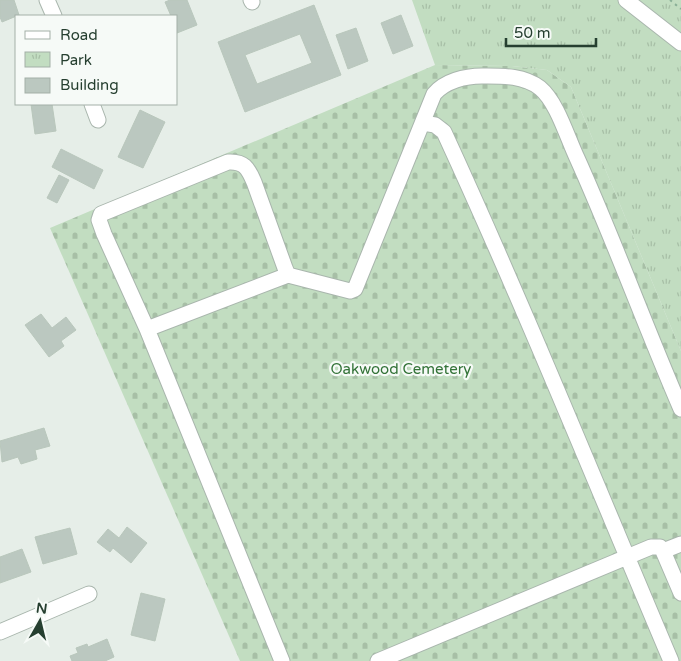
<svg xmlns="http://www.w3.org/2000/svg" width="681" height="661" font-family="'Varela Round',sans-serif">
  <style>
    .cemetery { fill: url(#cemetery-stones) }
    .park { fill: url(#park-tufts) }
    .building { fill: #bbc8c0; stroke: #b9c7bc; fill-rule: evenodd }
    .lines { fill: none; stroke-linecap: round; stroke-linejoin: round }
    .minor-casing { stroke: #a9b6ad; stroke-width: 17 }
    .path { stroke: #89af97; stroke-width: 2; stroke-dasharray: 2.5 4; stroke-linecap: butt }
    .minor { stroke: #fff; stroke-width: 15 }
    .labels { text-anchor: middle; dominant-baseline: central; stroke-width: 4.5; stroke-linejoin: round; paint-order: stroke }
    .park-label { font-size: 15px; fill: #337338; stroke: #f6faf7 }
  </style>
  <defs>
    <pattern id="cemetery-stones" width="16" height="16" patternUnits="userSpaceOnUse" patternTransform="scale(1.25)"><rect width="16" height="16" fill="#c2ddc1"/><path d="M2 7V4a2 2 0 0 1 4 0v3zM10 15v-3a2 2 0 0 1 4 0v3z" fill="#a7bfa6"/></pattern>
    <pattern id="park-tufts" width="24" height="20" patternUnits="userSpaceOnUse" patternTransform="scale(1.25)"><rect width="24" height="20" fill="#c2ddc1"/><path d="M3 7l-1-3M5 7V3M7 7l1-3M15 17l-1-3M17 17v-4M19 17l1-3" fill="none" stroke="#a7bfa6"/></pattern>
  </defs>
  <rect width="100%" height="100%" fill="#e6eee8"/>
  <path class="cemetery" d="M 435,65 L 512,66 L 547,70 L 571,87 L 681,351 L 681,661 L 240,661 L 50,228 Z"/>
  <path class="park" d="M 412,0 L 681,0 L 681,351 L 571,87 L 547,70 L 512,66 L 435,65 Z"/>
  <path class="building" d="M 0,0 L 14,0 L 19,15 L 2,22 L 0,17 Z
    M 170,0 L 187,0 L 197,25 L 177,33 L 176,16 L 171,16 L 165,2 Z
    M 314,5 L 341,75 L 245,112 L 218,42 ZM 300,34 L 312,63 L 257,84 L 245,55 Z
    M 401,15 L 413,46 L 393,54 L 381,23 Z
    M 356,28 L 368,61 L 348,69 L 336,35 Z
    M 31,104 L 52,104 L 56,131 L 35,134 Z
    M 140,110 L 165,122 L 143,168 L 118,157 Z
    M 61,149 L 103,170 L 94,189 L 52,167 Z
    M 59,175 L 69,180 L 57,203 L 47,198 Z
    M 41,314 L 52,328 L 66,317 L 76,330 L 61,341 L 64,346 L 49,357 L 25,325 Z
    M 44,428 L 50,446 L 35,450 L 37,459 L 21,464 L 18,457 L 2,462 L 0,441 Z
    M 127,527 L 147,543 L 131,563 L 113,548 L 110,552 L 97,542 L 108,529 L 119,538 Z
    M 70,528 L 77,554 L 43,564 L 35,537 Z
    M 22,549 L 31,572 L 0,583 L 0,557 Z
    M 141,593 L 165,599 L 155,641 L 131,635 Z
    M 107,639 L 114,657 L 105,661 L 72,661 L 70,656 L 78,653 L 76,648 L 87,644 L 88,647 Z"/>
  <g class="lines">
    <defs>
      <path id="minor" d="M 47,0 L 54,16
        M 251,0 L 252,2
        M 626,0 L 681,43
        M 92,104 L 98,120
        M 423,123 L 435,125 L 444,132 C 524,306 596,484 671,661
        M 147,329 L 288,275
        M 663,551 L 681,544
        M 0,632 L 89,594
        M 282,661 L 147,329 L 104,234 L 99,220 L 101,214 L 228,162 C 244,161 248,168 254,182 L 285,268 L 288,275 L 350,291 L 355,289 L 434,94 C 445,81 465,76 482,76 C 501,76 523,75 540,88 C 557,102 567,137 577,158 C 614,240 645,326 681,409
        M 378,661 L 651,547 L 660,547 L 663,551 L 681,593"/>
    </defs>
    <use href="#minor" class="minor-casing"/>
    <path class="path" d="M 670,0 L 681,9"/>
    <use href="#minor" class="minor"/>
  </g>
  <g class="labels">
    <g class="park-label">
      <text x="401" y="369">Oakwood Cemetery</text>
    </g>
  </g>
  <rect x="15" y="15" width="162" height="90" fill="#f6faf7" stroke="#a3afa7"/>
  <rect x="25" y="31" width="25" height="8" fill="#ffffff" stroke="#a3afa7"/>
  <text x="60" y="40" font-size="15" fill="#263f30">Road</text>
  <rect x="25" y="52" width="25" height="15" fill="url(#park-tufts)" stroke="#a3afa7"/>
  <text x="60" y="65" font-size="15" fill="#263f30">Park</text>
  <rect x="25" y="78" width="25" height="15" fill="#bbc8c0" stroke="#a3afa7"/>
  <text x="60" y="90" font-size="15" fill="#263f30">Building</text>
  <g transform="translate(40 621) rotate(8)" stroke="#f6faf7" stroke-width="4" paint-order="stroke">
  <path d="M0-4L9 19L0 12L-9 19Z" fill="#263f30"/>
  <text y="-8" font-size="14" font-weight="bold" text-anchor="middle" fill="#263f30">N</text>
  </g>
  <path d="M506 38v8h90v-8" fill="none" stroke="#263f30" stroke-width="2.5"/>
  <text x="514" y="38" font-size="15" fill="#263f30" stroke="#f6faf7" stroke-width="4" paint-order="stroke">50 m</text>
</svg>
